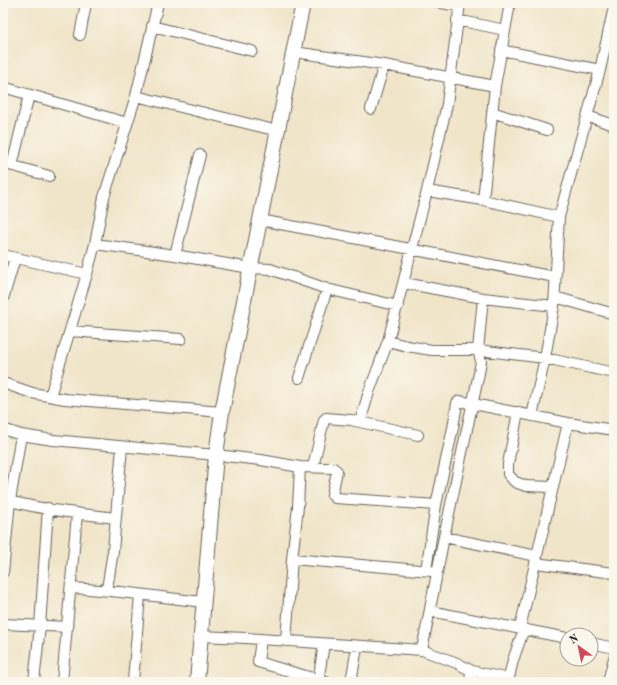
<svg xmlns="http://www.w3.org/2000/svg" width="617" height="685" font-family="'Old Standard TT',serif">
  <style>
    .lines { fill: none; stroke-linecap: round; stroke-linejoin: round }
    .street-casing { stroke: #666259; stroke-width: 12 }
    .secondary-casing { stroke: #666259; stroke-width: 16 }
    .street { stroke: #fff; stroke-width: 10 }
    .secondary { stroke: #fff; stroke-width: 14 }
  </style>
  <rect width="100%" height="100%" fill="#fbf7ec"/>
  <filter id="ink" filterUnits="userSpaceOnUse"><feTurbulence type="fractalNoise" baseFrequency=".025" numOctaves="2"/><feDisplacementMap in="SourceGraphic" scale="8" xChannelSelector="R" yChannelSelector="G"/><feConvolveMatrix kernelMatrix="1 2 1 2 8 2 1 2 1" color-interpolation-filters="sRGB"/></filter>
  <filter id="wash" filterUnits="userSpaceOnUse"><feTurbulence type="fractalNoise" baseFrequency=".012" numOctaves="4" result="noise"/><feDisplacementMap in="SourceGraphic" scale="16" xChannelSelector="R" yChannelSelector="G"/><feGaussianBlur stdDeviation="0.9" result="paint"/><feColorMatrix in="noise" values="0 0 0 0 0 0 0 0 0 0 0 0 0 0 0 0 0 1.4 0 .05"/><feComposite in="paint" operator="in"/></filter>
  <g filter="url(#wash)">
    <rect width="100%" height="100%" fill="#f0e5c9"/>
  </g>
  <g filter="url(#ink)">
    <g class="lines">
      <defs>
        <path id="street" d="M 441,3 L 459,6
          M 457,20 L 505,30
          M 152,26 L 252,51
          M 80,35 L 86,3
          M 501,50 L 600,70
          M 294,52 L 384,65 L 495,86
          M 3,87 L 127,123
          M 136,96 L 278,131
          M 371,109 L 384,65
          M 492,112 L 547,130
          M 587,116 L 614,125
          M 3,163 L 49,176
          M 12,166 L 29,95
          M 427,191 L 483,200 L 559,217
          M 483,200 L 495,86 L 510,3
          M 260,220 L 555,277
          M 95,244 L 175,255 L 250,268 L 270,269 L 327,289 L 398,306
          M 3,255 L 87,274
          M 175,255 L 200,155
          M 404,283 L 483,298 L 554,306
          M 555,297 L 614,314
          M 3,299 L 15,258
          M 70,331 L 181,339
          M 388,341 L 407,346 L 432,350 L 478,350 L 545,358 L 614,373
          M 299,378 L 327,289
          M 3,383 L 32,393 L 65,399 L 222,412
          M 50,396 L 87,274 L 95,244 L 104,197 L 136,96 L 158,3
          M 518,412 L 508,464 L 508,474 L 515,482 L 526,486 L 552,487
          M 532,416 L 545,358 L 554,306 L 559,217 L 600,70 L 614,7
          M 360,422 L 418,435
          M 3,429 L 21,435 L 53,440 L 216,455 L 261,460 L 300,467 L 333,468 L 337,471 L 332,495 L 335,498 L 436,505
          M 313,467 L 324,420 L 326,418 L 351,420 L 360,422 L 369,392 L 388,341 L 427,191 L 447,104 L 460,3
          M 10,501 C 44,510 81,514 116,518
          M 444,537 L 537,556
          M 292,559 L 431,571
          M 535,563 L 614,573
          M 426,570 L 436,505 L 453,428 L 457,403 L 459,401 L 568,423 L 614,430
          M 3,572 L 10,501 L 21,435
          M 71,588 C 115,590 159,597 203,602
          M 107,589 L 113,551 L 122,447
          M 430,611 L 567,638
          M 3,624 L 68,627
          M 520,628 L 568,423
          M 200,636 L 246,638 L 422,650 L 457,663 L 472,671 L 509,679
          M 261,639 L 258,662 L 326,682
          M 286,641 L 292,559 L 298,507 L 300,467
          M 591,643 L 614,648
          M 422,650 L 444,537 L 479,373 L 481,361 L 478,350 L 483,298
          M 34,682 L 40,626 L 48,508
          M 62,682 L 77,514
          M 133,682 L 140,595
          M 318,682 L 324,644
          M 351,682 L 357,647
          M 469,682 L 472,671
          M 508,682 L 513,660 L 524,629
          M 608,682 L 614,658"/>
        <path id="secondary" d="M 197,682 L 216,455 L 222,412 L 303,3"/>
      </defs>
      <use href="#street" class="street-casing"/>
      <use href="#secondary" class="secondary-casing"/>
      <use href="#street" class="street"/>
      <use href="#secondary" class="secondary"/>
    </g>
  </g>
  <rect width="617" height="685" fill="none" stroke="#fbf7ec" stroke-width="16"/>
  <g transform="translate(579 647) rotate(327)"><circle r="19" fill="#fbf7ec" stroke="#a29f99"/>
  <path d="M0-3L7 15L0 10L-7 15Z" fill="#d1495b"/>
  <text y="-6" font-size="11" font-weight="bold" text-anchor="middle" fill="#1c1c1c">N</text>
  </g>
</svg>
